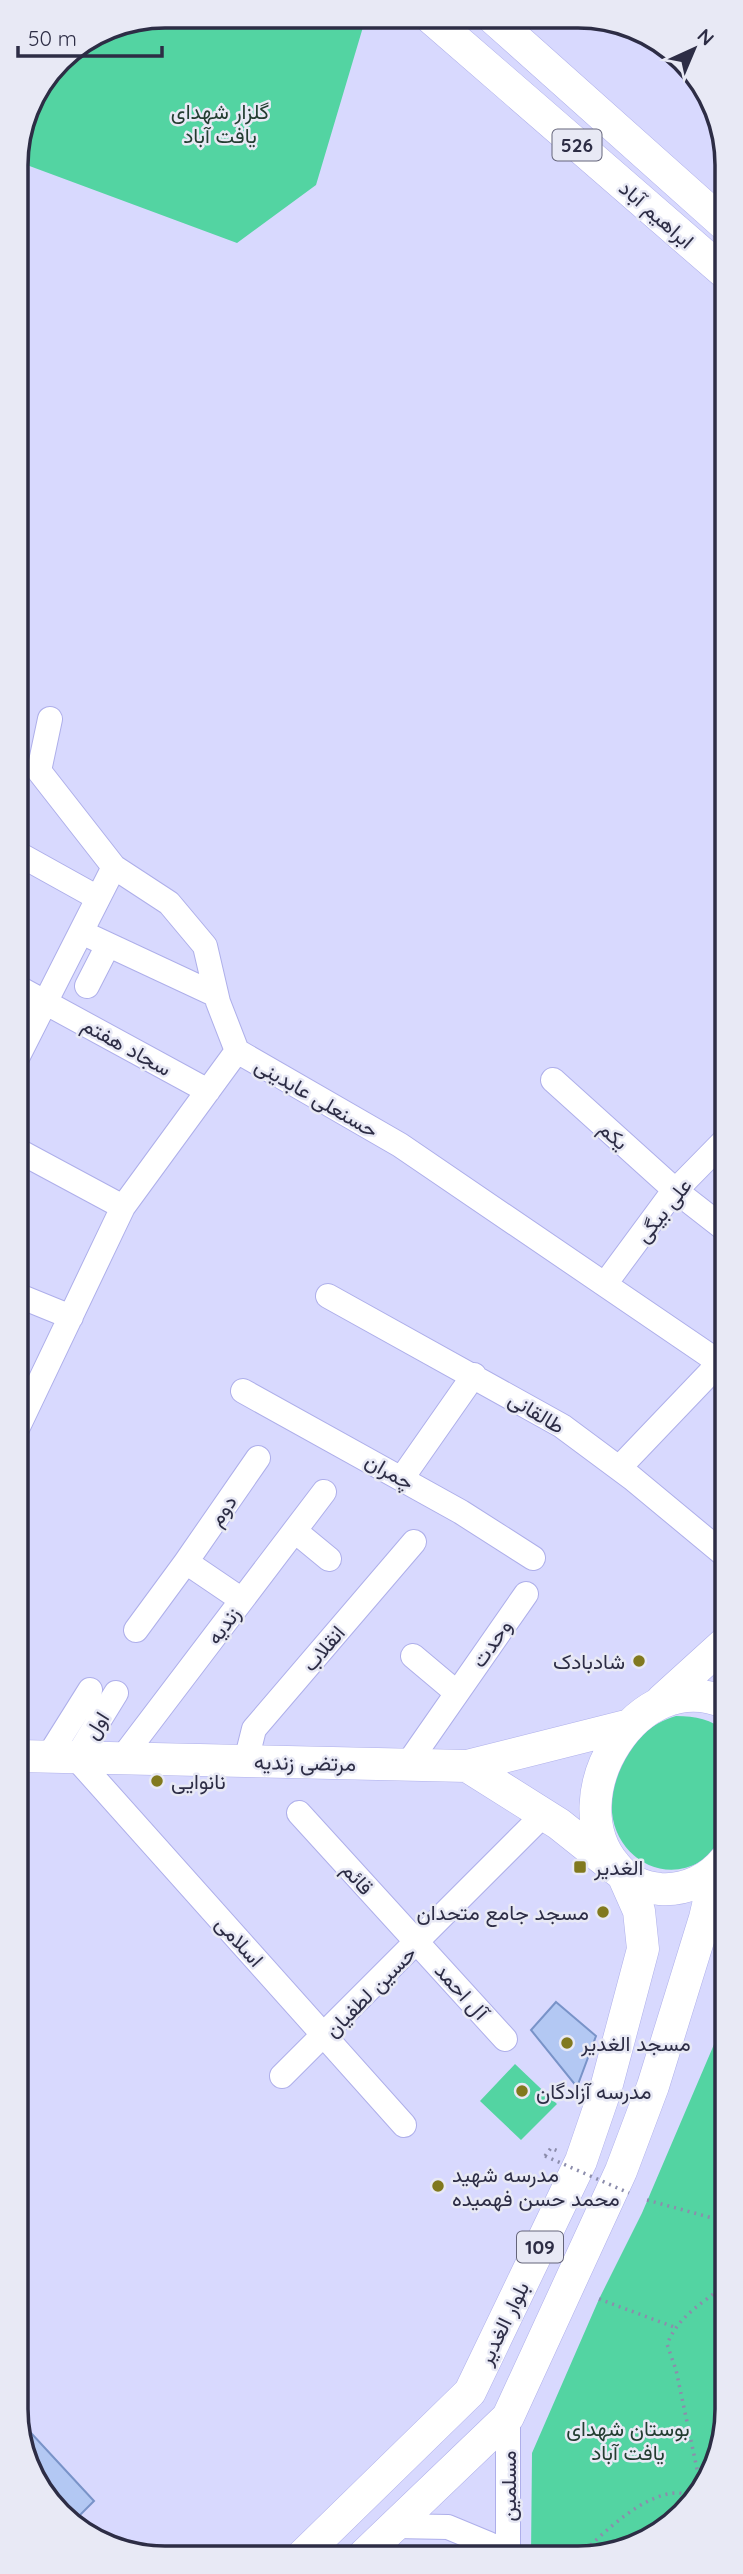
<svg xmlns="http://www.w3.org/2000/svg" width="743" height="2574" font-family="Quicksand,Vazirmatn,sans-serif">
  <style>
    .green { fill: #53d4a2 }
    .building { fill: #b3c8f3; stroke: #7993c8; stroke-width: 2 }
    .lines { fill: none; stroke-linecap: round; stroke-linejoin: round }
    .minor-casing { stroke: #aeafea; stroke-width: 26 }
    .major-casing { stroke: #aeafea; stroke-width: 33 }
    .path { stroke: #8c8dac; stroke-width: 3.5; stroke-dasharray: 2 5; stroke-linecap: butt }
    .minor { stroke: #fff; stroke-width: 24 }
    .major { stroke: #fff; stroke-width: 32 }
    .path-bridge { stroke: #8c8dac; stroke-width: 3.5; stroke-dasharray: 2 5; stroke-linecap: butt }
    .poi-dot { fill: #81791e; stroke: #e8e9f5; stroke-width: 2.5 }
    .labels { text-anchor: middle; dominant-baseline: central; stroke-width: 5; stroke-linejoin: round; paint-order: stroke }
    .shield { fill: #e8e9f5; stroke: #65657a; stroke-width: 2 }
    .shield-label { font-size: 19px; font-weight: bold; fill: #2d2d45 }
    .park-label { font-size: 21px; fill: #233d31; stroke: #e8e9f5 }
    .street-label { font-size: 21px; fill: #2d2d45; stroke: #e8e9f5 }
    .poi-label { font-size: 21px; fill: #2d2d45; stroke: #e8e9f5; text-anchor: start }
    .rim { fill: none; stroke: #2d2d45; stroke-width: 3.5 }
  </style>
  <rect width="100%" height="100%" fill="#d8d9fe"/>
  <path class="green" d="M 165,16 L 366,17 L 316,185 L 237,243 L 16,161 L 31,100 L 60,59 L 109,27 Z
    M 676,1716 C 696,1716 711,1719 726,1732 L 726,1835 C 677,1914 575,1845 625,1759 C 638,1737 650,1724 676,1716 Z
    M 727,2014 L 727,2418 L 690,2508 L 606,2555 L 531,2555 L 532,2453 L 599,2299 L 642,2213 Z
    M 515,2064 L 557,2104 L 521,2140 L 480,2101 Z"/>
  <path class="building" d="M 556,2002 L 596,2036 L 577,2087 L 531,2030 Z
    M 19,2420 L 94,2501 L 73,2522 L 59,2514 L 19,2437 Z"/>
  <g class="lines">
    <defs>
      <path id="minor" d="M 50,719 L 39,771 L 114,867 L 169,903 L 205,946 L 218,1002 L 237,1051
        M 17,853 L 98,898
        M 81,932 L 216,995
        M 87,986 L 108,945
        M 17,987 L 208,1091
        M 237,1051 L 400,1145 L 726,1367
        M 17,1058 L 114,867
        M 553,1080 L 676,1191 L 726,1230
        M 17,1150 L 123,1207
        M 605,1284 L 670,1196 L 726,1139
        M 17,1295 L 71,1317
        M 328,1296 L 562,1426 L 632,1478 L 726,1556
        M 243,1391 L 461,1512 L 533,1558
        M 17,1429 L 123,1207 L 237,1051
        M 619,1468 L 726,1356
        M 402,1478 L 474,1375
        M 295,1531 L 329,1559
        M 242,1600 L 186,1562 L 258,1458
        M 136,1630 L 186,1562
        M 413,1656 L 457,1693
        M 116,1693 L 76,1758 L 404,2125
        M 48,1757 L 90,1690
        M 122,1758 L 324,1492
        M 246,1761 L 254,1729 L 414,1542
        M 407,1765 L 526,1594
        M 299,1813 L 505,2039
        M 282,2076 L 544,1814
        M 395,2526 L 448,2527 L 489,2544 L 507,2555
        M 508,2555 L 508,2417"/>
      <path id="major" d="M 431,18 L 725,273
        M 493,18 L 725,225
        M 662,1700 L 726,1642
        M 18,1756 L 467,1766 L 630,1725
        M 725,1860 C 710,1879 685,1891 660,1889 C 641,1887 627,1880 615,1865 C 557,1797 638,1663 726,1703
        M 303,2555 L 470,2392 L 581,2161 L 606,2088 L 643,1949 L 639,1911 L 623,1875 L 559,1824 L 467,1766
        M 364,2555 L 508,2417 L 621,2171 L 653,2086 L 705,1918 L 716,1871 L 726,1867"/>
    </defs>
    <use href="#minor" class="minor-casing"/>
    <use href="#major" class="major-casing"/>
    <path class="path" d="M 545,2156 L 551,2148 L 560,2152
      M 647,2200 L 727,2222
      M 599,2299 L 674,2327
      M 700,2483 L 676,2370 L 667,2344 C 681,2312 703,2305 727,2282
      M 581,2555 C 602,2533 661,2476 694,2498"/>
    <use href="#minor" class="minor"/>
    <use href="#major" class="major"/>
    <path class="path-bridge" d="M 545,2156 L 629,2193"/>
  </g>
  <g class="poi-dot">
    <circle cx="639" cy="1661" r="7"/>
    <circle cx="157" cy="1781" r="7"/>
    <rect x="573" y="1860" width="14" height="14" rx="3.5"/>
    <circle cx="603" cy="1912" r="7"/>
    <circle cx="567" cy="2043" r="7"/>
    <circle cx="522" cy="2091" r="7"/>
    <circle cx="438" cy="2186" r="7"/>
  </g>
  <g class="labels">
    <g class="shield">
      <rect x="552.5" y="129.5" width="49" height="31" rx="5"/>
      <rect x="517" y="2231.5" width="46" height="31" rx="5"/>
    </g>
    <g class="shield-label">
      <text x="577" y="145">526</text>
      <text x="540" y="2247">109</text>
    </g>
    <g class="park-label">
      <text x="220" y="111">گلزار شهدای<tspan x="220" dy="24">یافت آباد</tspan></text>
      <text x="628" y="2428">بوستان شهدای<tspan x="628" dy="24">یافت آباد</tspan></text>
    </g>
    <g class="street-label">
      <text transform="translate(657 214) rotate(41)">ابراهیم آباد</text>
      <text transform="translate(127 1046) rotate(29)">سجاد هفتم</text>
      <text transform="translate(317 1097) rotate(30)">حسنعلی عابدینی</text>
      <text transform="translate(614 1135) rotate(42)">یکم</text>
      <text transform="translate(663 1210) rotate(-51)">علی بیگی</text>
      <text transform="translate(537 1412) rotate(31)">طالقانی</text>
      <text transform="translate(390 1471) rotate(30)">چمران</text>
      <text transform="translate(222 1510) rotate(-55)">دوم</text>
      <text transform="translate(223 1625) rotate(-53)">زندیه</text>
      <text transform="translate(491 1643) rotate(-55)">وحدت</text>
      <text transform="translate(323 1648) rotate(-49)">انقلاب</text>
      <text transform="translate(96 1725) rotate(-58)">اول</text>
      <text transform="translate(305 1762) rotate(1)">مرتضی زندیه</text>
      <text transform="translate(358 1878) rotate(48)">قائم</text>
      <text transform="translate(240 1941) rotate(48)">اسلامی</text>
      <text transform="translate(370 1991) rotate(-45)">حسین لطفیان</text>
      <text transform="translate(462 1991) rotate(48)">آل احمد</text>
      <text transform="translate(503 2323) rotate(-64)">بلوار الغدیر</text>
      <text transform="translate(508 2486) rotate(-90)">مسلمین</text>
    </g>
    <g class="poi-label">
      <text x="625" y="1661" text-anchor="end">شادبادک</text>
      <text x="171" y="1781">نانوایی</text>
      <text x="594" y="1867">الغدیر</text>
      <text x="589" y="1912" text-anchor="end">مسجد جامع متحدان</text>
      <text x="581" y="2043">مسجد الغدیر</text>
      <text x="536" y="2091">مدرسه آزادگان</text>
      <text x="452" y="2174">مدرسه شهید<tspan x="452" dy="24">محمد حسن فهمیده</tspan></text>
    </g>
  </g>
  <path d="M0 0H743V2574H0ZM165 28H578A137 137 0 0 1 715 165V2409A137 137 0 0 1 578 2546H165A137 137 0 0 1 28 2409V165A137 137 0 0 1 165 28Z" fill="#e8e9f5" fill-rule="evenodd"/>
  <path class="rim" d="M165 28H578A137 137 0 0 1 715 165V2409A137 137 0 0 1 578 2546H165A137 137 0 0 1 28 2409V165A137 137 0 0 1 165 28Z"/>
  <g transform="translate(694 49) rotate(44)" stroke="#e8e9f5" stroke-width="5" paint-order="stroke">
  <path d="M0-5L12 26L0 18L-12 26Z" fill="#2d2d45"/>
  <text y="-10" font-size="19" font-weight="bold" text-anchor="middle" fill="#2d2d45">N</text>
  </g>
  <path d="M18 46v10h144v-10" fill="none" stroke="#2d2d45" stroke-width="3.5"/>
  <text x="28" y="46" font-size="21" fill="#2d2d45" stroke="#e8e9f5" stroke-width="5" paint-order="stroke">50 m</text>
</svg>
